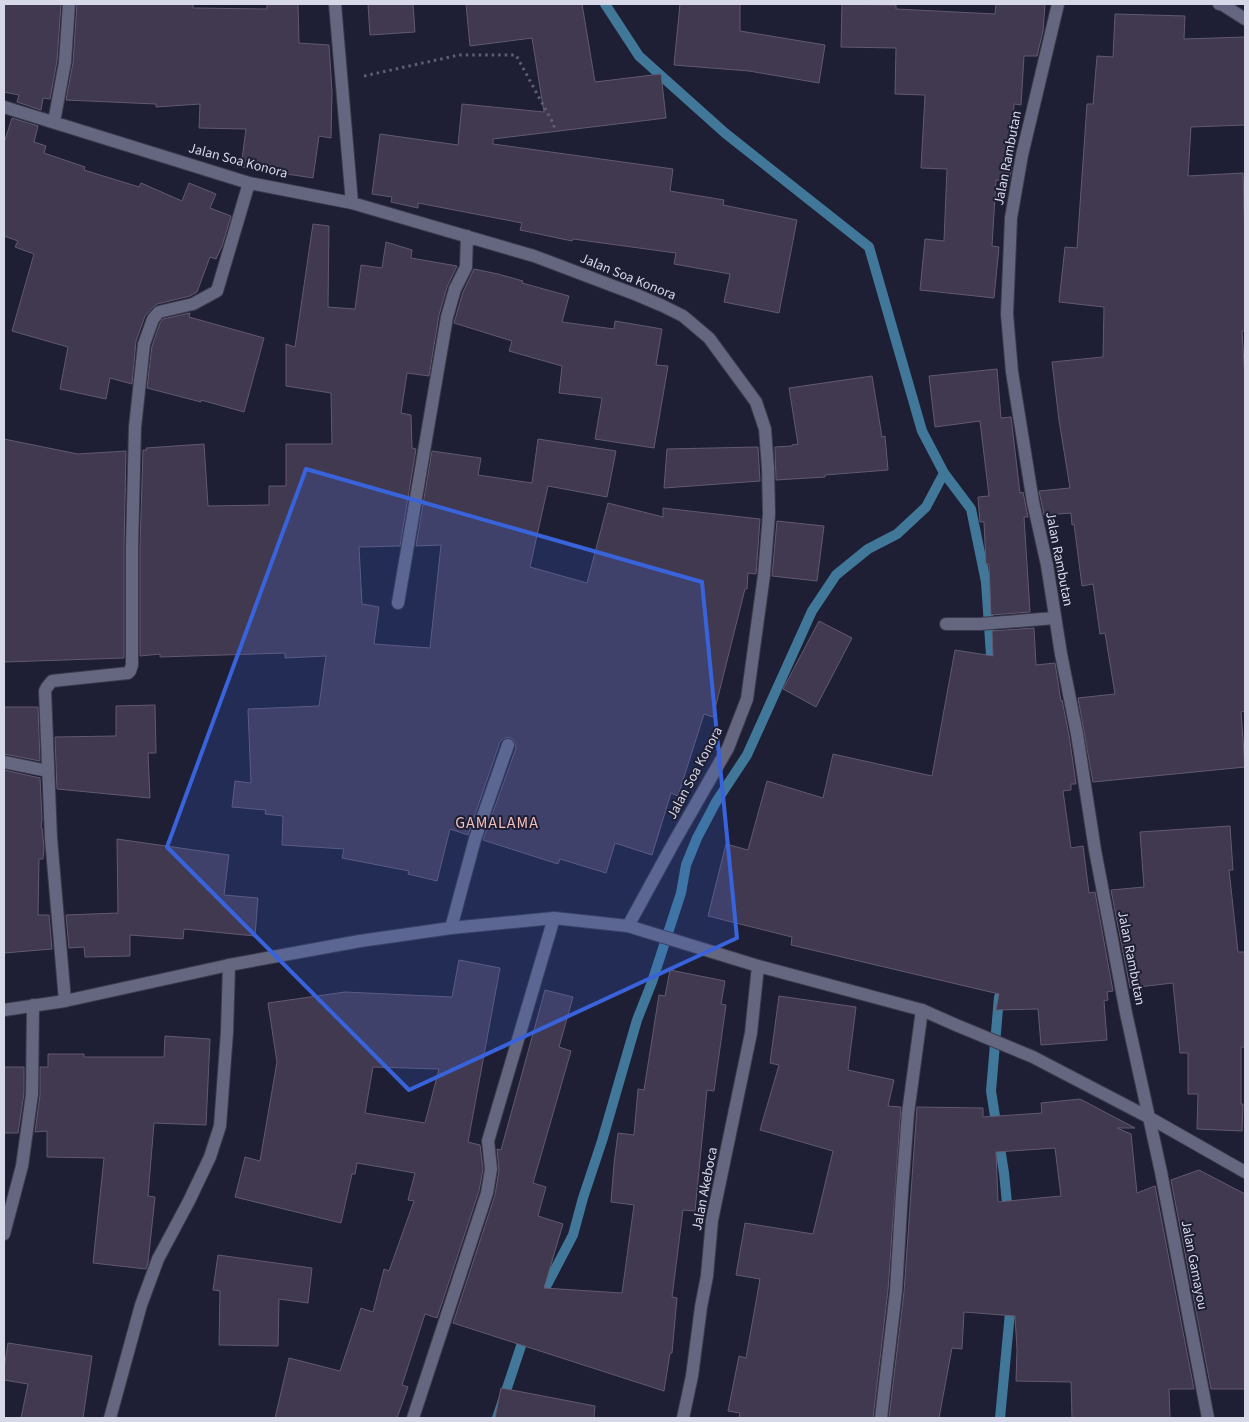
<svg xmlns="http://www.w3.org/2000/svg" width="1249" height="1422" font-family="'Source Sans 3',sans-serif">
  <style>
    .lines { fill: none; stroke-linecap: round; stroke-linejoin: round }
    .stream { stroke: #41789a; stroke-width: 10 }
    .building { fill: #41394f; stroke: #625971; fill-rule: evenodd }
    .service-casing { stroke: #3b3a4c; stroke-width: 14 }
    .minor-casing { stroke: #3b3a4c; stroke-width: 14 }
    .tertiary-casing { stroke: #3b3a4c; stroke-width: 14 }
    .path { stroke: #5e5f72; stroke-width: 3; stroke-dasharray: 2.5 4; stroke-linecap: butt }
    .service { stroke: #656780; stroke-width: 12 }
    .minor { stroke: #656780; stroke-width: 12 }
    .tertiary { stroke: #656780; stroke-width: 12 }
    .marked { fill: #3963da; fill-opacity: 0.2; stroke: #3963da; stroke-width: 4; stroke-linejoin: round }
    .labels { text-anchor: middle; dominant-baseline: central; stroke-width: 4; stroke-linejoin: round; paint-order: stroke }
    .street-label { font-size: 14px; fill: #d8d9e8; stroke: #1e1f34 }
    .quarter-label { font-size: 16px; letter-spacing: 1px; fill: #f4c0bd; stroke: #1e1f34 }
  </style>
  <rect width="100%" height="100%" fill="#1e1f34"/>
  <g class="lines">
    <path class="stream" d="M 944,473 L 971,509 L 986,582 L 992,670
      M 999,997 L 991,1091 L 1004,1173 L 1008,1213
      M 539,1300 L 573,1235 L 583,1198 L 602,1141 L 637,1020 L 652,982 L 681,893 L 686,865 L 697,838 L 716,802 L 747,755 L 812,611 L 836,575 L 868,549 L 897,534 L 926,507 L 944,473 L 922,431 L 869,247 L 725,133 L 639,56 L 605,4
      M 497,1418 L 525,1334
      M 1000,1418 L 1011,1302"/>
  </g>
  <path class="building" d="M 4,4 L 61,4 L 57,61 L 50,99 L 43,98 L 41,110 L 17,102 L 19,95 L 4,92 Z
    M 77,4 L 193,4 L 193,8 L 267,9 L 267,4 L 298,4 L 299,43 L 329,45 L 332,91 L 331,138 L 319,136 L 313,178 L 241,167 L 246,129 L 199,128 L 200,104 L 156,107 L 156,104 L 66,100 L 73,63 Z
    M 368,4 L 413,4 L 415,32 L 370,35 Z
    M 466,4 L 582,4 L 595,82 L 661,74 L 666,118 L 493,139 L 493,144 L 673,169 L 670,191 L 724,200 L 723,205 L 797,220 L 779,313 L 724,302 L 730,274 L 674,264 L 676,253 L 573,239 L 572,241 L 520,230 L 522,223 L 418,203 L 418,208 L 391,202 L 392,197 L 372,194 L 380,134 L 458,145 L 462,104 L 544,112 L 532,38 L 470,46 Z
    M 680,4 L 740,4 L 740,31 L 825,45 L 819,83 L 749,71 L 674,65 Z
    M 842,4 L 896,5 L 896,9 L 995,14 L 996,4 L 1045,4 L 1043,31 L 1037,56 L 1024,56 L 1021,105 L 1014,104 L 1011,172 L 1009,181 L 996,180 L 992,246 L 999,247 L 994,298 L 920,290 L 925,239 L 944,241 L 947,169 L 921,168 L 925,95 L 895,94 L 896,48 L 841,47 Z
    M 1115,14 L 1185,16 L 1184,39 L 1245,37 L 1245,125 L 1191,127 L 1188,176 L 1243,173 L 1245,242 L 1245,331 L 1242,331 L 1245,380 L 1245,711 L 1241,712 L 1245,767 L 1093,782 L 1078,698 L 1115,694 L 1105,633 L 1100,634 L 1093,584 L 1082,586 L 1074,524 L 1072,525 L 1071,513 L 1044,515 L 1039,491 L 1070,488 L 1059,420 L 1052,362 L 1103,357 L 1104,307 L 1059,302 L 1065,247 L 1077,248 L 1087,104 L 1093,104 L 1097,56 L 1113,57 Z
    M 12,118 L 38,126 L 34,142 L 46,146 L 44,153 L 85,167 L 84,170 L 139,187 L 141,183 L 182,201 L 189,183 L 216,194 L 210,208 L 231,216 L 222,246 L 216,259 L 210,257 L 197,292 L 190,296 L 157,304 L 153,307 L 145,316 L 136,341 L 132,384 L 110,378 L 106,399 L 60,389 L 68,347 L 12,331 L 34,254 L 15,247 L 18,241 L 4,236 L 4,143 Z
    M 313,224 L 329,226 L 328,307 L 355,309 L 361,265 L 382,268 L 386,242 L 412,250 L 411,258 L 457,266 L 447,287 L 439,315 L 429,376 L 407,373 L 401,413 L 411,415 L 412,448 L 416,449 L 400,546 L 359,547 L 362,604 L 379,607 L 374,644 L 430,648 L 441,545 L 416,546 L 432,451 L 481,458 L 478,475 L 532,483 L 538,439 L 616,451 L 607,497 L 548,486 L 530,567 L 587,583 L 608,503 L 663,517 L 663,508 L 760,519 L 756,574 L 748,573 L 747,589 L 745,589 L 713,717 L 704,714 L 678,796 L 671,793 L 652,855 L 615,843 L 606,873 L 560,859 L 558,864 L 483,840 L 516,748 L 514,740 L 511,738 L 507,737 L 503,739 L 500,742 L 468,835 L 450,829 L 437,881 L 408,874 L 409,871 L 342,858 L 344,849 L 282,845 L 283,816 L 265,814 L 266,810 L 232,807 L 235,781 L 251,783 L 248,709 L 319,706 L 326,656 L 285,658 L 285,653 L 160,657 L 160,654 L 140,656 L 140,547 L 143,450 L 147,450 L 146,448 L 204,444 L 208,506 L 269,505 L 269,486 L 286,486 L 286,444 L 332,444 L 331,393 L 286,386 L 286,344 L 295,347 Z
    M 474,269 L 498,274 L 523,281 L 522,283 L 569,296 L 562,322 L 614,329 L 615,321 L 662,329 L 656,365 L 668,366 L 654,448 L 595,439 L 602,398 L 559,393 L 562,366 L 509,351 L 512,341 L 454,323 L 463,292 Z
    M 190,313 L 189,317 L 264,338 L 244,412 L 201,400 L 201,402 L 147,388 L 152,346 L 160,323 L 163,319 Z
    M 997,369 L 1001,418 L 1011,417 L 1020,493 L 1023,492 L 1028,517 L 1024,517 L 1030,612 L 991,615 L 989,564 L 986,564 L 984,522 L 980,522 L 978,497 L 989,496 L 980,421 L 935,427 L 929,376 Z
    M 872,376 L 882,437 L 885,436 L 888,470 L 825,475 L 825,477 L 776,480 L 775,447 L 792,446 L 792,445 L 798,444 L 789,388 Z
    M 4,439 L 78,454 L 126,451 L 124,547 L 124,658 L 4,662 Z
    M 758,447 L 760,481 L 664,488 L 667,449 Z
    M 777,521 L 824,526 L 817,581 L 772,576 Z
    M 819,621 L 852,638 L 816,707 L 783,689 Z
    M 1034,628 L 1036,665 L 1055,663 L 1061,701 L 1062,700 L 1069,735 L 1076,784 L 1071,784 L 1071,790 L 1063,791 L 1071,848 L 1083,846 L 1089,893 L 1095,892 L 1113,991 L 1107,992 L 1108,1000 L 1104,1001 L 1107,1040 L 1041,1045 L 1038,1009 L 996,1010 L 999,994 L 791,945 L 792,937 L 708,916 L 726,844 L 748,850 L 767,781 L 823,798 L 833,754 L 932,776 L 955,650 L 993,656 L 992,631 Z
    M 155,705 L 156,753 L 148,753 L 150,798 L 57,789 L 55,737 L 116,736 L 116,706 Z
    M 4,707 L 38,707 L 40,761 L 4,754 Z
    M 4,770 L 40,778 L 42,819 L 41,828 L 42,828 L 44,848 L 43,859 L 39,859 L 38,915 L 49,915 L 52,949 L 4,953 Z
    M 1230,826 L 1233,870 L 1229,870 L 1238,952 L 1245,952 L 1245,1047 L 1241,1047 L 1241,1104 L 1243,1104 L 1242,1131 L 1197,1129 L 1198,1094 L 1188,1094 L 1188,1053 L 1180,1053 L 1173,983 L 1130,988 L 1111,890 L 1144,887 L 1140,832 Z
    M 117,839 L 229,855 L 224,895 L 258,898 L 255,936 L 184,929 L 183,939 L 130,935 L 130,956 L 85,957 L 84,947 L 69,948 L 66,915 L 118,913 Z
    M 459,960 L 500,968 L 468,1142 L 480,1145 L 483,1169 L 479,1191 L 437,1318 L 425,1314 L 402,1385 L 408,1387 L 397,1418 L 275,1418 L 289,1358 L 340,1371 L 361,1308 L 373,1312 L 384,1269 L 389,1271 L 414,1201 L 408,1200 L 415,1173 L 357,1163 L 355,1174 L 352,1174 L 341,1223 L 235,1197 L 245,1157 L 260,1161 L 277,1062 L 268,1003 L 345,992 L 452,997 ZM 373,1067 L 439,1069 L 425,1123 L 365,1113 Z
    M 670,970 L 725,981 L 721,1004 L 726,1005 L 714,1091 L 707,1090 L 695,1211 L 683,1210 L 672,1297 L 677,1298 L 672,1353 L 670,1353 L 664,1391 L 453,1323 L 495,1195 L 499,1170 L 497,1149 L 501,1150 L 545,990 L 573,997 L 559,1047 L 571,1051 L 533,1183 L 546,1187 L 538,1216 L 563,1224 L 544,1288 L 622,1293 L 634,1205 L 611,1202 L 614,1164 L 618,1133 L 634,1135 L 638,1089 L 644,1090 L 659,995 L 665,996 Z
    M 779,996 L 856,1007 L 848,1070 L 894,1080 L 888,1106 L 901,1107 L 888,1290 L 873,1418 L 739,1418 L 740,1413 L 728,1411 L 739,1356 L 746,1358 L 760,1279 L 736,1275 L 745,1223 L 813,1234 L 833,1151 L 760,1130 L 779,1065 L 770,1063 Z
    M 165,1036 L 210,1039 L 206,1125 L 154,1123 L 148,1196 L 155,1197 L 148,1263 L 146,1269 L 93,1263 L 104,1158 L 47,1157 L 47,1131 L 35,1132 L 40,1095 L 40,1067 L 48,1067 L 48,1054 L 84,1054 L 84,1057 L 164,1057 Z
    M 4,1067 L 24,1067 L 24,1093 L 18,1133 L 4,1133 Z
    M 1080,1099 L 1135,1128 L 1117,1128 L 1131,1134 L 1137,1193 L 1155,1186 L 1194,1389 L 1169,1389 L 1170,1418 L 1072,1418 L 1071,1382 L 1016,1381 L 1017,1349 L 1015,1316 L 964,1312 L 962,1349 L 952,1348 L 939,1418 L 889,1418 L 904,1292 L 917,1107 L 983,1108 L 983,1117 L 1042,1113 L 1041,1103 ZM 1055,1148 L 1061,1196 L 998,1202 L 996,1152 Z
    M 1199,1170 L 1245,1194 L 1245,1389 L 1211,1389 L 1171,1180 Z
    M 218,1255 L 312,1268 L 308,1303 L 279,1299 L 278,1346 L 219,1345 L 220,1291 L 213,1290 Z
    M 8,1343 L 92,1356 L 83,1418 L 21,1418 L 28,1384 L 4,1380 L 4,1369 Z
    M 501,1388 L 595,1406 L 594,1418 L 495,1418 Z"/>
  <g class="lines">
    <defs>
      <path id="service" d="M 946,624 L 980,624 L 1055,618"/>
      <path id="minor" d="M 335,4 L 352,203
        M 1058,4 L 1022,155 L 1011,218 L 1007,314 L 1012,372 L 1033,502 L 1047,565 L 1061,654 L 1077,734 L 1095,850 L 1126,1013 L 1161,1172 L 1208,1418
        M 1219,4 L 1223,5 L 1245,19
        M 4,107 L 249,183 L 352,203 L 534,256 L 637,295 L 663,306 L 683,316 L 709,338 L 756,402 L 765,429 L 768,468 L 769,514 L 764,575 L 747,699 L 728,748 L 674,842 L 628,926
        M 54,122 L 65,62 L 69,4
        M 398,603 L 447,317 L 455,289 L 466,267 L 467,236
        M 4,762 L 48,771
        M 451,928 L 475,839 L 508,745
        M 65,1001 L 51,838 L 45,691 L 47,687 L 52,681 L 128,673 L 130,671 L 132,665 L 132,547 L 135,427 L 144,344 L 153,319 L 159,312 L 193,304 L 217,291 L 249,183
        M 4,1234 L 22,1166 L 32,1094 L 33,1005
        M 110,1418 L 141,1305 L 158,1259 L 189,1201 L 210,1157 L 220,1126 L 227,1032 L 229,965
        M 413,1418 L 487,1193 L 491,1169 L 488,1141 L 554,918
        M 683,1418 L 692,1376 L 701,1307 L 707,1276 L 712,1220 L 751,1033 L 758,966
        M 881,1418 L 896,1291 L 902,1192 L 908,1113 L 922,1010"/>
      <path id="tertiary" d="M 4,1010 L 65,1001 L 229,965 L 360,941 L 451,928 L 554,918 L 628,926 L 758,966 L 922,1010 L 956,1025 L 1033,1057 L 1150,1118 L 1245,1172"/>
    </defs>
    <use href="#service" class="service-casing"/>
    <use href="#minor" class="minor-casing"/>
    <use href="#tertiary" class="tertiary-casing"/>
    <path class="path" d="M 364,76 L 459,55 L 516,55 L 554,125 L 554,131"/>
    <use href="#service" class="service"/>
    <use href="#minor" class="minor"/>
    <use href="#tertiary" class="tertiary"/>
  </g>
  <path class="marked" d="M 306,469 L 702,582 L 737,938 L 409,1090 L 167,847 Z"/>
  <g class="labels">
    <g class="street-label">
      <text transform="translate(1008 158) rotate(-79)">Jalan Rambutan</text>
      <text transform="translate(238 161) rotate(15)">Jalan Soa Konora</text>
      <text transform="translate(628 277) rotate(22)">Jalan Soa Konora</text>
      <text transform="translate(1059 559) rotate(79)">Jalan Rambutan</text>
      <text transform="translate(695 773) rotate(-62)">Jalan Soa Konora</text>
      <text transform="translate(1131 958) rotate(79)">Jalan Rambutan</text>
      <text transform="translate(705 1189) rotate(-79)">Jalan Akeboca</text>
      <text transform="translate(1194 1265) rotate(79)">Jalan Gamayou</text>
    </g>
    <g class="quarter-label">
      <text x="497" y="823">GAMALAMA</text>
    </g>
  </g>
  <rect width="1249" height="1422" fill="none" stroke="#d8d9e8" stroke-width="10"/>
</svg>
